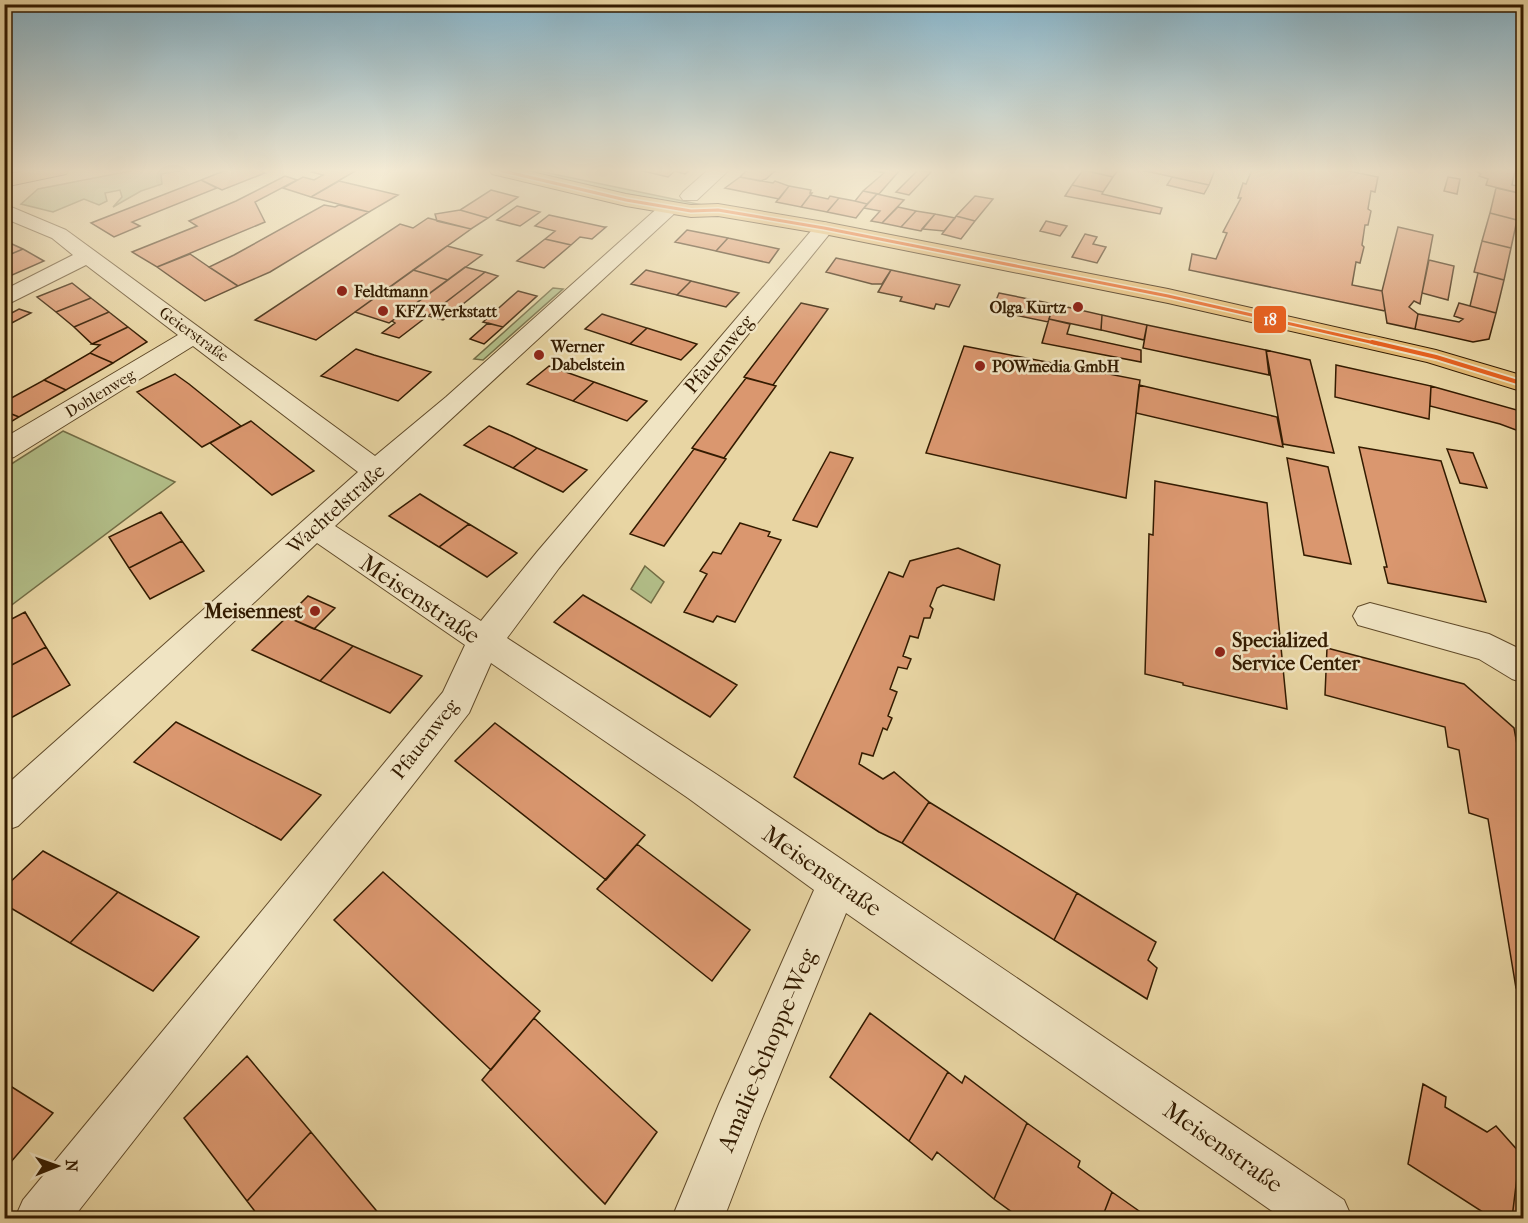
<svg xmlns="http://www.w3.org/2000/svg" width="1528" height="1223" font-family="'IM FELL French Canon',serif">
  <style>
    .green { fill: #b2be88; stroke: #726c44; stroke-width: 1.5 }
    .building { fill: #da976f; stroke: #331b00; stroke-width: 1.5 }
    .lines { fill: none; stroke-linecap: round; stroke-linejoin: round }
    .minor-casing { stroke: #604a29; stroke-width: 2 }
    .major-casing { stroke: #331b00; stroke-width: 2 }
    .minor { fill: #f0e4c3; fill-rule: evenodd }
    .major { fill: #e4ba72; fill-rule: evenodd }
    .bus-1-far1-casing { stroke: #f0e4c3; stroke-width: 6 }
    .bus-1-casing { stroke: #f0e4c3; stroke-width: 8 }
    .bus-1-far1 { stroke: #e86120; stroke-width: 3 }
    .bus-1 { stroke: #e86120; stroke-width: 4 }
    .poi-dot { fill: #8f2418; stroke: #f0e4c3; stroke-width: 2 }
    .labels { text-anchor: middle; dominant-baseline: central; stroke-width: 5; stroke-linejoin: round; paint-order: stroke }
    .far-poi-label { font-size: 16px; font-weight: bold; fill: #331b00; stroke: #f0e4c3; text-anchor: start }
    .far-street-label { font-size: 16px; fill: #331b00; stroke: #f0e4c3 }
    .street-label { font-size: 20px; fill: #331b00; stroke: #f0e4c3 }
    .poi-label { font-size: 20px; font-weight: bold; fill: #331b00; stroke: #f0e4c3; text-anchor: end }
    .near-street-label { font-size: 24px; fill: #331b00; stroke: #f0e4c3 }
    .line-badge { stroke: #f0e4c3; stroke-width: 2 }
    .badge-label { font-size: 16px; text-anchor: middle; font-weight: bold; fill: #fff }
  </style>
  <rect width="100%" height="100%" fill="#e8d5a3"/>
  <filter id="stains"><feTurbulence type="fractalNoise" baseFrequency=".00333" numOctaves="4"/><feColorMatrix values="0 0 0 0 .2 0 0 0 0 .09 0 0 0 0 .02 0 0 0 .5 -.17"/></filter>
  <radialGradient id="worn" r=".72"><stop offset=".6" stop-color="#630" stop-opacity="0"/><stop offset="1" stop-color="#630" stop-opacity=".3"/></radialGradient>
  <path class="green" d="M 135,170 L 185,170 L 161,174 L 162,184 L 141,191 L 113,207 L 122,197 L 120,190 L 105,193 L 107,201 L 99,205 L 84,199 L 53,212 L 21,204 L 38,189 Z
    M 517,170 L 534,170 L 702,205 L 700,207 L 609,191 Z
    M 553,288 L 563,289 L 483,360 L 474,359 Z
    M 63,431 L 175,482 L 5,610 L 5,468 Z
    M 645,566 L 664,582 L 651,603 L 631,589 Z"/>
  <path class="building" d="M 226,170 L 259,170 L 265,173 L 222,190 L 201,180 Z
    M 317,170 L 357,170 L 311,197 L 283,188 L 303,177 L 314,180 L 323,175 L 312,172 Z
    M 639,170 L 690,170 L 685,174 L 675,171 L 668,177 Z
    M 747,170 L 776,170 L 766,179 L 760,181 L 740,177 Z
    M 871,170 L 900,170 L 879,194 L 863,191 L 884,173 Z
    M 918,170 L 931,172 L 909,195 L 896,192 Z
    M 1083,170 L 1113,177 L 1103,192 L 1072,185 Z
    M 1083,170 L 1118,170 L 1113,177 Z
    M 1141,170 L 1215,170 L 1209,185 Z
    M 1252,170 L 1344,170 L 1378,177 L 1375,192 L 1371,191 L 1368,209 L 1371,211 L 1368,225 L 1365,225 L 1362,245 L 1364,247 L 1360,263 L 1356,262 L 1352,285 L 1382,291 L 1385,311 L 1189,270 L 1192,254 L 1216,259 L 1227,233 L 1223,232 L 1241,198 L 1238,198 L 1243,183 L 1246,184 Z
    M 1474,170 L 1515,170 L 1512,185 L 1524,187 L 1523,194 L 1486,185 L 1488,179 L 1479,176 L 1481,174 Z
    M 285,176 L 297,180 L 255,202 L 265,222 L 157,267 L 132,252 L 197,226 L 189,221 L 236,201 Z
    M 740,177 L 773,183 L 775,181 L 789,186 L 779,199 L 725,188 Z
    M 1172,177 L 1209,185 L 1204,194 L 1167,185 Z
    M 1448,177 L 1460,179 L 1457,194 L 1444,191 Z
    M 201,180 L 217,188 L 132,222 L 140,226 L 114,237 L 91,223 Z
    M 339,181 L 398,195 L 369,212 L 311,197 Z
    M 1072,185 L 1103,192 L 1102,194 L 1162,208 L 1160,214 L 1065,196 Z
    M 789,186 L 811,190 L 810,193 L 812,193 L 801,207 L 776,202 Z
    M 1496,188 L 1523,194 L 1517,220 L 1490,213 Z
    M 491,190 L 518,197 L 488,218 L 460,210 Z
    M 863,191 L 877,194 L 867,204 L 855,201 Z
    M 877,194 L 904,200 L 882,223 L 871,221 L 880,211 L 864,208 Z
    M 810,195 L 828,199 L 830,196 L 839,198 L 827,212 L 801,207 Z
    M 975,196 L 993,199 L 975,221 L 956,216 Z
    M 839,198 L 855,201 L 867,204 L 856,218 L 827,212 Z
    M 324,205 L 335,207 L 339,205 L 369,212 L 270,272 L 238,286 L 209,267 L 234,255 Z
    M 517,206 L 540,212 L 520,226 L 497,220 Z
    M 898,207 L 916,211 L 901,227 L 882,223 Z
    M 460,210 L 488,218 L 471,229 L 437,221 L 435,214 Z
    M 916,211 L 935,214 L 921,231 L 901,227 Z
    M 1490,213 L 1517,220 L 1511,248 L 1482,241 Z
    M 935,214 L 955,218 L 944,231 L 922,229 Z
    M 549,215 L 604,227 L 606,227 L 592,239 L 580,237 L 571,245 L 545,239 L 555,231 L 535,226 Z
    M 956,216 L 975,221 L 961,239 L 942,234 Z
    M 428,218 L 471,229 L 316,340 L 255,320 L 400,224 L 413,228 Z
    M 1046,221 L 1067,226 L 1060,236 L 1040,231 Z
    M 1398,227 L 1433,235 L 1420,304 L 1414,301 L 1409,307 L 1418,314 L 1415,329 L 1387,323 L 1382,291 Z
    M 687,230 L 728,238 L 716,251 L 675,242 Z
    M 1085,234 L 1097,237 L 1093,244 L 1106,247 L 1097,263 L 1072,257 Z
    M 728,238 L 779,249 L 769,263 L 716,251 Z
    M 4,239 L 12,244 L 23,249 L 4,257 Z
    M 545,239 L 571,245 L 544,268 L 517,261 Z
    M 1482,241 L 1511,248 L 1504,280 L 1474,272 Z
    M 447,246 L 482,255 L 448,280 L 413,270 Z
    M 23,249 L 44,261 L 10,276 L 4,273 L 4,257 Z
    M 190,254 L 209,267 L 238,286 L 205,301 L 157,267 Z
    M 836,258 L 891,270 L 882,284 L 872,284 L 826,272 Z
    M 1429,260 L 1454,266 L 1448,300 L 1422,293 Z
    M 465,267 L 485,272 L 399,338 L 382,333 L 395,323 L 392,321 Z
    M 413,270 L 448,280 L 389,323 L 355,312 Z
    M 646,270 L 691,281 L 677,295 L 631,284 Z
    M 891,270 L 960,285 L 949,307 L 936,304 L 934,309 L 900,301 L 902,297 L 878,292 Z
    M 485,272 L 498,276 L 443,320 L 428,316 Z
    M 1478,273 L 1504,280 L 1496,313 L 1470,306 Z
    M 691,281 L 739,293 L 726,307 L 677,295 Z
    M 72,283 L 91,298 L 56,312 L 37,297 Z
    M 518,291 L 537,296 L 503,327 L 483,322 Z
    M 999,293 L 1054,304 L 1048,322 L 992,310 Z
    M 91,298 L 109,312 L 74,327 L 56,312 Z
    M 801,303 L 828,309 L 773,385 L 744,377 Z
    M 1459,303 L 1496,313 L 1489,339 L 1473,342 L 1415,329 L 1418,314 L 1459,322 L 1463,319 L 1454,316 Z
    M 1054,304 L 1102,315 L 1101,330 L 1049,319 Z
    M 19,309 L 31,313 L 4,327 L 4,317 Z
    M 109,312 L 128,327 L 92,344 L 74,327 Z
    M 602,314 L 647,328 L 630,344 L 585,329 Z
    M 1102,315 L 1147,325 L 1144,340 L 1101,330 Z
    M 1049,319 L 1070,324 L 1067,334 L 1141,350 L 1141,362 L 1042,343 Z
    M 488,323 L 503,327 L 484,344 L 470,339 Z
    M 1147,325 L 1266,350 L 1269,375 L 1143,348 Z
    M 128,327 L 147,342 L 113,363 L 90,353 L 100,345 L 92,344 Z
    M 647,328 L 697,344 L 681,360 L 630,344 Z
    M 964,346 L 1140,380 L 1126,498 L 926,453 Z
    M 356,349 L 374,355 L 431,372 L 398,401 L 321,376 Z
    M 1266,350 L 1310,360 L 1334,453 L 1283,444 Z
    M 90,353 L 113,363 L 66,390 L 44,380 Z
    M 1336,365 L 1431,386 L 1429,419 L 1335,397 Z
    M 549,366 L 594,382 L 573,401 L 527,384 Z
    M 175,374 L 189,384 L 241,426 L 202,447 L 137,392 Z
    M 746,378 L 776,386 L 724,458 L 692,448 Z
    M 44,380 L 66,390 L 19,417 L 4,411 L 4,402 Z
    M 594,382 L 647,401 L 627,421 L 573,401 Z
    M 1139,385 L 1277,417 L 1283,447 L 1136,413 Z
    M 1431,386 L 1524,412 L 1524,433 L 1500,424 L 1430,406 Z
    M 4,411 L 19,417 L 4,426 Z
    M 251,421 L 266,433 L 314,471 L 272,495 L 210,443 Z
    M 489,426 L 512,436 L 537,448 L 513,468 L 464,445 Z
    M 1359,447 L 1441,461 L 1486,602 L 1388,583 L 1384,567 L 1387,567 Z
    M 537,448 L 560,458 L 587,470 L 563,492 L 513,468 Z
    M 694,449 L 726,459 L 664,546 L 630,534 Z
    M 1447,449 L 1473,453 L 1487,488 L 1460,483 Z
    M 830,452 L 853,458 L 817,527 L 793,520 Z
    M 1287,458 L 1328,467 L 1351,564 L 1304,555 Z
    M 1155,481 L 1267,503 L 1287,709 L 1183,685 L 1183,683 L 1145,674 L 1149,534 L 1153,535 Z
    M 420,494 L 444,509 L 469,524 L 439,547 L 389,516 Z
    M 161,512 L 182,541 L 129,568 L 109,537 Z
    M 740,523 L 770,532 L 768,536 L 781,540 L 735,622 L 717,616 L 713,622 L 684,612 L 707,574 L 700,571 L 713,552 L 721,554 Z
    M 469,524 L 517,553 L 487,577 L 439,547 Z
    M 182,541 L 204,571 L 150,599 L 129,568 Z
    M 958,548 L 1000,565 L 994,600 L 943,585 L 937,588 L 930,606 L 933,609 L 930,618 L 924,618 L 918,638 L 910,636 L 903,656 L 911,659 L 907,669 L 898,667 L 890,689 L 897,692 L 888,716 L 892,718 L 887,730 L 883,728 L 873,756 L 862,753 L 859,764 L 883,779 L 894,772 L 929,802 L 902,843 L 879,832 L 794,777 L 889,572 L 903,577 L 910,561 Z
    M 583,595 L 701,664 L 737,685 L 710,717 L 554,622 Z
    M 308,596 L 335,608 L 314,629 L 287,617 Z
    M 25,612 L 46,647 L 4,669 L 4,623 Z
    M 287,617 L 322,632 L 353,646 L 320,681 L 252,650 Z
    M 353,646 L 422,676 L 390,713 L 320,681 Z
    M 46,647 L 70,685 L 9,719 L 4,711 L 4,669 Z
    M 1327,648 L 1464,684 L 1514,728 L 1521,766 L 1524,767 L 1524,1010 L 1520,990 L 1516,988 L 1488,819 L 1469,813 L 1459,750 L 1448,747 L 1445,727 L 1325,695 Z
    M 176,722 L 248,759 L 321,795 L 281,840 L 134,762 Z
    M 495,723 L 645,835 L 606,880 L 455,761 Z
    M 929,802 L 1077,893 L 1054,940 L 902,843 Z
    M 637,844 L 750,930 L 712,981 L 597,889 Z
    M 43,851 L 118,892 L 70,943 L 4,904 L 4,888 Z
    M 383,872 L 540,1011 L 491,1070 L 334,920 Z
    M 118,892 L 199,937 L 153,991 L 70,943 Z
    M 1077,893 L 1156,942 L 1148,960 L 1157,968 L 1147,999 L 1054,940 Z
    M 870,1013 L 948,1072 L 909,1141 L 830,1077 Z
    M 534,1018 L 657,1132 L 605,1204 L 482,1080 Z
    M 247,1056 L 311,1132 L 247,1201 L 184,1118 Z
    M 948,1072 L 962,1083 L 965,1076 L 1027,1123 L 994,1199 L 937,1152 L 932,1160 L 909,1141 Z
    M 4,1082 L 53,1113 L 4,1170 Z
    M 1423,1084 L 1446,1097 L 1445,1107 L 1487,1132 L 1496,1126 L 1520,1153 L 1512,1218 L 1492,1218 L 1408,1164 Z
    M 1027,1123 L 1080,1161 L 1078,1167 L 1112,1192 L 1102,1218 L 1020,1218 L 994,1199 Z
    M 311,1132 L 380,1215 L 377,1218 L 260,1218 L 247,1201 Z
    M 1524,1150 L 1524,1218 L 1512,1218 L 1520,1153 Z
    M 1112,1192 L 1149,1218 L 1102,1218 Z"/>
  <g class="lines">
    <defs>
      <path id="minor" d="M 708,170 L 729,170 L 697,200 L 683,200 L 680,196 L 683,192 Z
        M 669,202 L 676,204 L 679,208 L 676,212 L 335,526 L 481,621 L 537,552 L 817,224 L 824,222 L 831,224 L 834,228 L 831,232 L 559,568 L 507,638 L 716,774 L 1344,1200 L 1352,1218 L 1282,1218 L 846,913 L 761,1121 L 724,1218 L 672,1218 L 719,1104 L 814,890 L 688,798 L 491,663 L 469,713 L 73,1218 L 15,1218 L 23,1200 L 443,692 L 465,645 L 317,543 L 18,826 L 4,831 L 4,787 L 358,472 L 193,346 L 14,457 L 4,460 L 4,438 L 178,335 L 86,265 L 4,306 L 4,290 L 73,255 L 52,238 L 4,218 L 4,204 L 66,230 L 375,456 L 446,397 L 662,204 Z
        M 1370,603 L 1489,634 L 1524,651 L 1524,683 L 1512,679 L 1479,659 L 1358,625 L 1353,616 L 1358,607 Z"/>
      <path id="major" d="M 30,170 L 69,170 L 66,174 L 4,187 L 4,175 Z
        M 489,170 L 523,170 L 626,194 L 691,205 L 718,204 L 824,222 L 1168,289 L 1436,350 L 1524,376 L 1524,392 L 1427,362 L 1168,303 L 824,234 L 718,216 L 691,217 L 626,206 L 492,174 Z"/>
    </defs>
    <use href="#minor" class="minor-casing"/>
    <use href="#major" class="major-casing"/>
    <use href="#minor" class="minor"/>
    <use href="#major" class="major"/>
    <defs>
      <path id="bus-1-far1" d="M 499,170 L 626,200 L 691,211 L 718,210 L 824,228 L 1168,296 L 1379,344"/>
      <path id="bus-1" d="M 1372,342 L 1436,357 L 1524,384"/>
    </defs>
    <use href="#bus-1-far1" class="bus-1-far1-casing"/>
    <use href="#bus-1" class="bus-1-casing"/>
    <use href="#bus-1-far1" class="bus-1-far1"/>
    <use href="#bus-1" class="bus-1"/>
  </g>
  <linearGradient id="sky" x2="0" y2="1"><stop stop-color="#87b6cd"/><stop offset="0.5" stop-color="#f5ecd6"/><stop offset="1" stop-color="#f5ecd6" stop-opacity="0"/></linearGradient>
  <rect width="1528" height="341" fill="url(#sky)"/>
  <g class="poi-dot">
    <circle cx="342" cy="291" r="6"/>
    <circle cx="1078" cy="307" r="6"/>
    <circle cx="383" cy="311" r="6"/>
    <circle cx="539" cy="355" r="6"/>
    <circle cx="980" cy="366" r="6"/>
    <circle cx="315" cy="611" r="6"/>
    <circle cx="1220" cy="652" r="6"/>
  </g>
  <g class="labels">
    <g class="far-poi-label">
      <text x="354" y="291">Feldtmann</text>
      <text x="1066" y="307" text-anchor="end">Olga Kurtz</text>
      <text x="395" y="311">KFZ Werkstatt</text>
      <text x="551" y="346">Werner<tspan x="551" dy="18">Dabelstein</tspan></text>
      <text x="992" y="366">POWmedia GmbH</text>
    </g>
    <g class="far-street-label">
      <text transform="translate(194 334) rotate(36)">Geierstraße</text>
      <text transform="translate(100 393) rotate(-31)">Dohlenweg</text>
    </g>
    <g class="street-label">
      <text transform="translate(719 354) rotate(-50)">Pfauenweg</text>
      <text transform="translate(336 509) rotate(-42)">Wachtelstraße</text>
      <text transform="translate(425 739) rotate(-52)">Pfauenweg</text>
    </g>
    <g class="poi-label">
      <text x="303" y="611">Meisennest</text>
      <text x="1232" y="640" text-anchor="start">Specialized<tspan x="1232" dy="23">Service Center</tspan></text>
    </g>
    <g class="near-street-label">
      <text transform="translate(420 599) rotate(34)">Meisenstraße</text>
      <text transform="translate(822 871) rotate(35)">Meisenstraße</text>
      <text transform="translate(767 1050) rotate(-67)">Amalie-Schoppe-Weg</text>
      <text transform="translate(1223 1147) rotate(35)">Meisenstraße</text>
    </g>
  </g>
  <rect class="line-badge" x="1253" y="305" width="34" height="29" rx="6" fill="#e86120"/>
  <g class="badge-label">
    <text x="1270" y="325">18</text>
  </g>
  <rect width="1528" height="1223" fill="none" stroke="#e8d5a3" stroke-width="24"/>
  <rect x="6" y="6" width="1516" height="1211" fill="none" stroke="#331b00" stroke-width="3"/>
  <rect x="12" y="12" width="1504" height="1199" fill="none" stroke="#331b00" stroke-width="1.5"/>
  <g transform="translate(57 1166) rotate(89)" stroke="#f0e4c3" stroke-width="4.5" paint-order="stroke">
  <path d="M0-4.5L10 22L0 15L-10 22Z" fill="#331b00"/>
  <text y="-9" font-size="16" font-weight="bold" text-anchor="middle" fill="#331b00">N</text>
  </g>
  <rect width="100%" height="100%" filter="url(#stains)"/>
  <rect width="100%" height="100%" fill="url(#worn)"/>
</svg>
